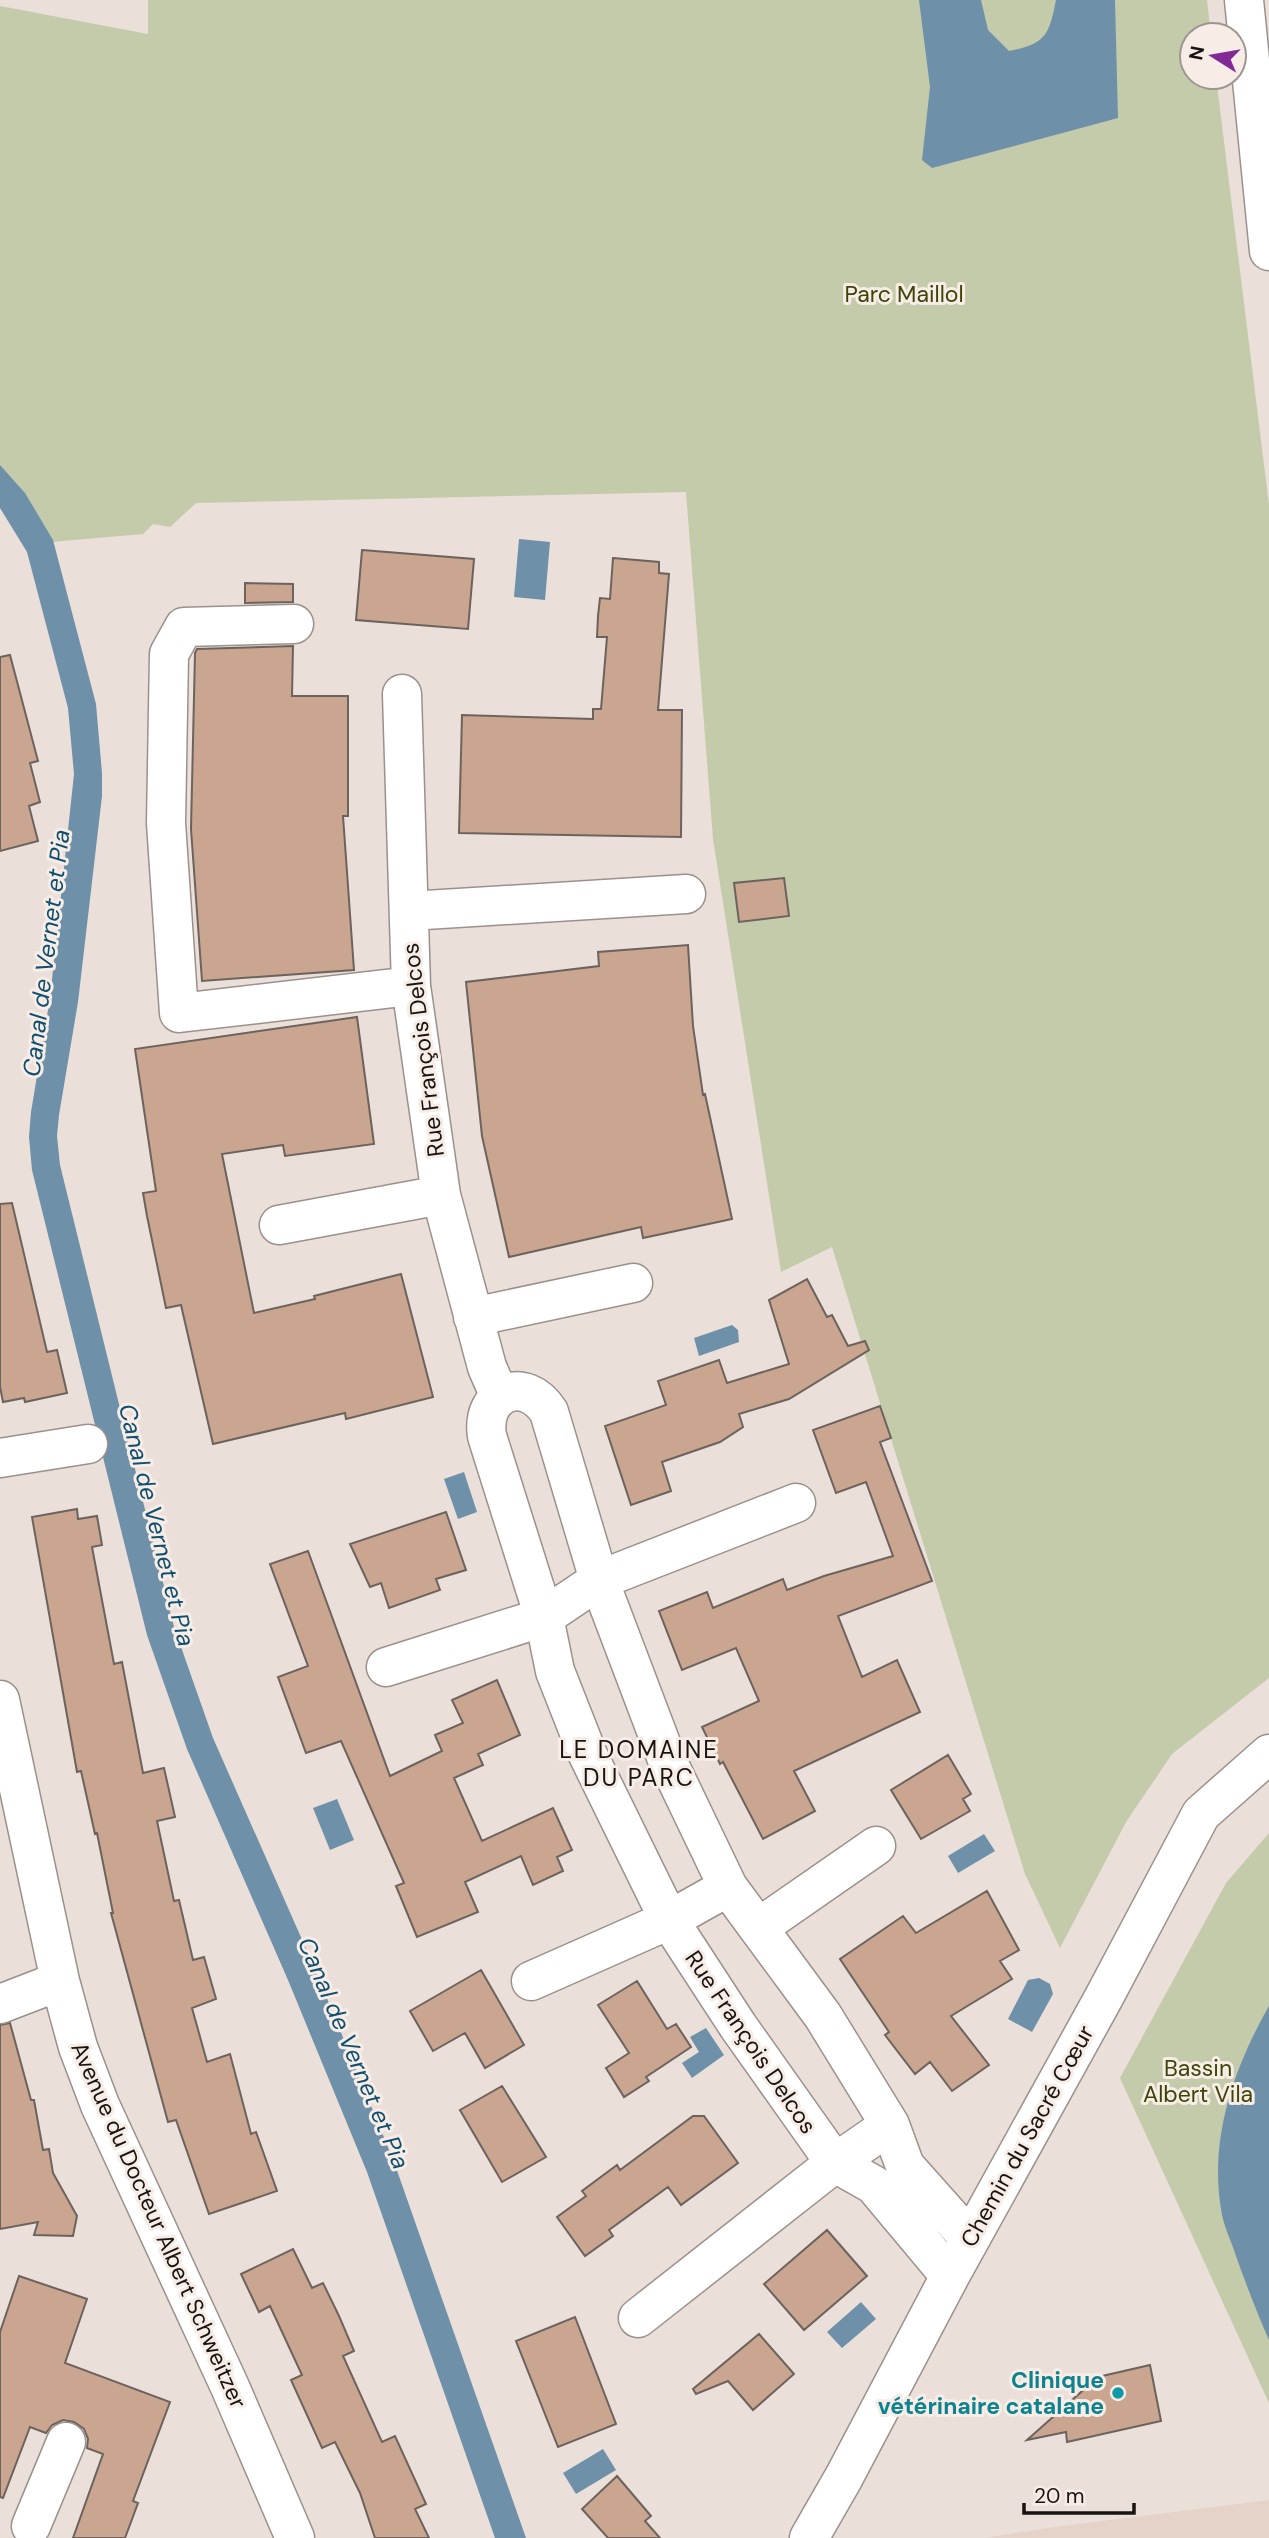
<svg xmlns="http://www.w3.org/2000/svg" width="1269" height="2538" font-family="'DM Sans',sans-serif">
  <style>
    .built { fill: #e5d3c9 }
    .green { fill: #c3cbaa }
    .water { fill: #6e90a8 }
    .building { fill: #caa590; stroke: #6d635e; stroke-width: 2 }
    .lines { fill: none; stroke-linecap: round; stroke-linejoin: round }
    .minor-casing { stroke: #9b918c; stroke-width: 41 }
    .minor { stroke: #fff; stroke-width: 38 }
    .culture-dot { fill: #0f9aa8; stroke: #f7ece6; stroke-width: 2.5 }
    .labels { text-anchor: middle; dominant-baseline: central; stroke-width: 6; stroke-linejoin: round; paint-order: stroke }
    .park-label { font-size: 23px; fill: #3c4506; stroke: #f7ece6 }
    .street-label { font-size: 23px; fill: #181412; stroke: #f7ece6 }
    .culture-label { font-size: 23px; font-weight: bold; fill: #0d838f; stroke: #f7ece6; text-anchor: end }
    .water-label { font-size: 24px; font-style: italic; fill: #0e4e6f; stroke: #f7ece6 }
    .neighbourhood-label { font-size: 24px; letter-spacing: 2px; fill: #181412; stroke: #f7ece6 }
  </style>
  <rect width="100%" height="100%" fill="#eadfd9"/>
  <path class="built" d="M 1269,2500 L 1269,2538 L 985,2538 L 1047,2528 Z"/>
  <path class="green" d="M 148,0 L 1207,0 L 1211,35 L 1192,35 L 1192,77 L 1216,77 L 1269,505 L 1269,1678 L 1172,1754 L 1126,1822 L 1060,1948 L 1025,1874 L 832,1247 L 781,1272 L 713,839 L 686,492 L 196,503 L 170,527 L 153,524 L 143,534 L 51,542 L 0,468 L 0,6 L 148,34 Z
    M 1269,1833 L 1269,2403 L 1120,2078 L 1226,1883 Z"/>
  <path class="water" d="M 919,0 L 981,0 L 988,30 L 1009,51 C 1046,44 1049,35 1056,0 L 1115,0 L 1118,118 L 932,168 L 922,160 L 930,87 Z
    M 0,465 L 25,493 L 53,540 L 96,704 L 102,773 L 102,796 L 78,1002 L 59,1115 L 57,1136 L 60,1165 L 174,1627 L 213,1738 L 315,1969 L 394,2162 L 526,2538 L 495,2538 L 367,2172 L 288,1980 L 187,1749 L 147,1635 L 32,1170 L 29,1137 L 31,1112 L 50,998 L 74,774 L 68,708 L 27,552 L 0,508 Z
    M 519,539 L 550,542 L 545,600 L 514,597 Z
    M 732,1325 L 738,1330 L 739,1342 L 699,1356 L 694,1338 Z
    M 464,1472 L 477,1512 L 458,1519 L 444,1479 Z
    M 337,1799 L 354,1840 L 330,1850 L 313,1808 Z
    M 984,1834 L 995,1851 L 958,1873 L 948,1856 Z
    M 1039,1978 L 1050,1984 L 1053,1994 L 1032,2032 L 1008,2019 L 1028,1980 Z
    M 1269,2006 L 1269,2340 C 1257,2313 1246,2284 1236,2256 C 1232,2243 1225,2229 1222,2215 C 1208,2142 1233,2069 1269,2006 Z
    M 706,2028 L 724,2055 L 692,2078 L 682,2063 L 699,2052 L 690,2037 Z
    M 861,2302 L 876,2319 L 842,2348 L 827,2332 Z
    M 603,2449 L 616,2470 L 576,2494 L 563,2473 Z"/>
  <path class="building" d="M 362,550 L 474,559 L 468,629 L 356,620 Z
    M 613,558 L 659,562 L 659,573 L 669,574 L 658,710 L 682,710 L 681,837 L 459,833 L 462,715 L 593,719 L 593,709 L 601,709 L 607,637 L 597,637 L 598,616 L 600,598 L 610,599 Z
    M 245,583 L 293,584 L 293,602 L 245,603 Z
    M 293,646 L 292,696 L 348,696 L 348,816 L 343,816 L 354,970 L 202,981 L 191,829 L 195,653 L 197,649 Z
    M 10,655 L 38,761 L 30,763 L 40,802 L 29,806 L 38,841 L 0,851 L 0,657 Z
    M 784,878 L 789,916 L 739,922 L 734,883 Z
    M 688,945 L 693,1026 L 703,1095 L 705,1094 L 732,1219 L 643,1238 L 641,1227 L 509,1257 L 482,1136 L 466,982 L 599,966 L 598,952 Z
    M 357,1017 L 374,1144 L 285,1156 L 283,1145 L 222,1154 L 254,1313 L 315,1299 L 314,1296 L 401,1274 L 433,1397 L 346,1419 L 345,1413 L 213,1444 L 181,1305 L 166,1308 L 147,1216 L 143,1193 L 156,1191 L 135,1049 Z
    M 12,1203 L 47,1352 L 57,1350 L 67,1393 L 25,1402 L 24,1398 L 3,1402 L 0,1387 L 0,1204 Z
    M 807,1279 L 827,1317 L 832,1315 L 848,1346 L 865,1341 L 869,1350 L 789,1399 L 739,1414 L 743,1427 L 720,1442 L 662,1462 L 671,1491 L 631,1505 L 605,1426 L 666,1405 L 658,1381 L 719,1360 L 727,1383 L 789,1364 L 769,1300 Z
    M 880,1406 L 891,1438 L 880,1442 L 932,1581 L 838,1616 L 862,1677 L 897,1660 L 920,1712 L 794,1771 L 815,1811 L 763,1839 L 723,1762 L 720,1764 L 702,1727 L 759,1701 L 736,1648 L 682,1670 L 659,1611 L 707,1592 L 713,1608 L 783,1579 L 787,1590 L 824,1576 L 893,1556 L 866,1482 L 836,1493 L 813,1430 Z
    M 77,1509 L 78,1519 L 97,1516 L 102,1545 L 92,1547 L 114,1664 L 122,1662 L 143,1773 L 164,1768 L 175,1817 L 157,1821 L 174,1901 L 179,1900 L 193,1960 L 204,1957 L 216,1999 L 192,2008 L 207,2062 L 230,2054 L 251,2134 L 256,2132 L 277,2191 L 209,2214 L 176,2120 L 168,2122 L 111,1913 L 113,1913 L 97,1833 L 95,1834 L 81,1771 L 77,1772 L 32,1517 Z
    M 446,1512 L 466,1570 L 436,1579 L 440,1590 L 389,1608 L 381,1583 L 370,1587 L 350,1544 Z
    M 308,1551 L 390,1776 L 442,1751 L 435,1735 L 463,1723 L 452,1700 L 497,1680 L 520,1735 L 478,1754 L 483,1765 L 454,1778 L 482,1841 L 553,1808 L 572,1850 L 557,1857 L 563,1871 L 533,1885 L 521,1856 L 465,1882 L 478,1912 L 417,1937 L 396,1886 L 404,1883 L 341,1741 L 306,1753 L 278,1677 L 308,1666 L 270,1564 Z
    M 948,1755 L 971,1794 L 963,1799 L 970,1811 L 921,1839 L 891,1790 Z
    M 987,1891 L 1019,1950 L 1000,1961 L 1012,1979 L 951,2016 L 989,2065 L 952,2091 L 930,2062 L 915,2074 L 885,2035 L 889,2032 L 840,1959 L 903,1916 L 916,1933 Z
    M 481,1970 L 524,2045 L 485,2068 L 465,2033 L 433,2051 L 410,2011 Z
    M 637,1981 L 667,2029 L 676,2024 L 691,2047 L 646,2077 L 649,2081 L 624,2097 L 606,2068 L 629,2053 L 598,2005 Z
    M 10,2023 L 31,2100 L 34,2100 L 43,2150 L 49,2149 L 53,2173 L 77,2216 L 73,2236 L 34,2235 L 38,2222 L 0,2229 L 0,2025 Z
    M 502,2086 L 546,2157 L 502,2182 L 460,2110 Z
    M 693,2116 L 704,2116 L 738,2163 L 681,2205 L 668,2187 L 609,2230 L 613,2236 L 585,2256 L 557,2217 L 586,2196 L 582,2191 L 617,2165 L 620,2170 Z
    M 827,2230 L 867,2276 L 804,2330 L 764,2284 Z
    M 293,2249 L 312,2288 L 323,2283 L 339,2316 L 354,2351 L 343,2356 L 382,2442 L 395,2436 L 426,2504 L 415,2509 L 429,2538 L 375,2538 L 360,2493 L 335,2442 L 322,2448 L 291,2380 L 302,2375 L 270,2306 L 259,2312 L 241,2274 Z
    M 19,2276 L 87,2299 L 65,2363 L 170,2402 L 133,2501 L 138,2503 L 125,2538 L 73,2538 L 103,2454 L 87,2448 L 88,2439 L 84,2429 L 74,2422 L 63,2420 L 52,2425 L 46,2433 L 30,2427 L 3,2498 L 0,2497 L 0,2332 Z
    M 575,2317 L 616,2424 L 558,2447 L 516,2341 Z
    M 759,2334 L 794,2374 L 753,2410 L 728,2381 L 696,2394 L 693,2389 Z
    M 1150,2365 L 1161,2421 L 1067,2442 L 1066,2432 L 1027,2440 L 1098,2377 Z
    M 617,2476 L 651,2516 L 645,2521 L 660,2538 L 608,2538 L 582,2509 Z"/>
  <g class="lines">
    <defs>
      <path id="minor" d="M 1244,0 L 1269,251
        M 294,624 L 184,627 L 169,654 L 166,823 L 179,1013 L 411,986
        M 402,694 L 411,986 L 441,1195 L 487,1367 L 500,1397
        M 409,911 L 686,894
        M 279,1225 L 441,1195
        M 473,1317 L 633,1283
        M 0,1458 L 88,1444
        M 386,1667 L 544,1617 L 599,1580 L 796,1503
        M 0,1700 L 60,1981 L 78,2047 L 100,2105 L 230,2387 L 295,2538
        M 758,1928 L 876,1846
        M 531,1981 L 669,1920 L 728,1887
        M 0,2004 L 60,1981
        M 950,2276 L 874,2185 L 835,2163 L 738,2026 L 669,1920 L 588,1755 L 555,1671 L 544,1617 L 487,1436 C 480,1392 525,1374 549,1412 L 599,1580 L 668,1762 L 728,1887 L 823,2016 L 890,2125 L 905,2166 L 970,2239
        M 638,2318 L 835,2163 L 890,2125
        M 31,2526 L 66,2442
        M 809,2538 L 844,2477 L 950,2276 L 1103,1999 L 1201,1814 L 1269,1754"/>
    </defs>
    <use href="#minor" class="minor-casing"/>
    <use href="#minor" class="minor"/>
  </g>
  <circle class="culture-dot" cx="1118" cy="2393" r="7"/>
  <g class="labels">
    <g class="park-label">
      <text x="904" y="294">Parc Maillol</text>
      <text x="1198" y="2068">Bassin<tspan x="1198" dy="26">Albert Vila</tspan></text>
    </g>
    <g class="street-label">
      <text transform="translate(423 1050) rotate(-97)">Rue François Delcos</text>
      <text transform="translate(751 2042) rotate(56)">Rue François Delcos</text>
      <text transform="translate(1027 2136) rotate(-61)">Chemin du Sacré Cœur</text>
      <text transform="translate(159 2225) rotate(66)">Avenue du Docteur Albert Schweitzer</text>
    </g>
    <g class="culture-label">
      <text x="1104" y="2380">Clinique<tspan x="1104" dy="26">vétérinaire catalane</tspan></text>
    </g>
    <g class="water-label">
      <text transform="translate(46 953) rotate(-83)">Canal de Vernet et Pia</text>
      <text transform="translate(157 1525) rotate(76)">Canal de Vernet et Pia</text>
      <text transform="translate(354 2053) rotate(67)">Canal de Vernet et Pia</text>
    </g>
    <g class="neighbourhood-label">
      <text x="639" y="1749">LE DOMAINE<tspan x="639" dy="28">DU PARC</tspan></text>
    </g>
  </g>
  <g transform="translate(1213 56) rotate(281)"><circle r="33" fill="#f7ece6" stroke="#9e9691" stroke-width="2"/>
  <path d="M0-5L12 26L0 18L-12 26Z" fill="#832996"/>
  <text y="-10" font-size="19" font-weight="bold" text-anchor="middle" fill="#181412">N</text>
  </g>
  <path d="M1024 2503v10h110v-10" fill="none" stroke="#181412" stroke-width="3.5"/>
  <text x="1034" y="2503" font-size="21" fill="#181412" stroke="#f7ece6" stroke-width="5" paint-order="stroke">20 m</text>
</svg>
